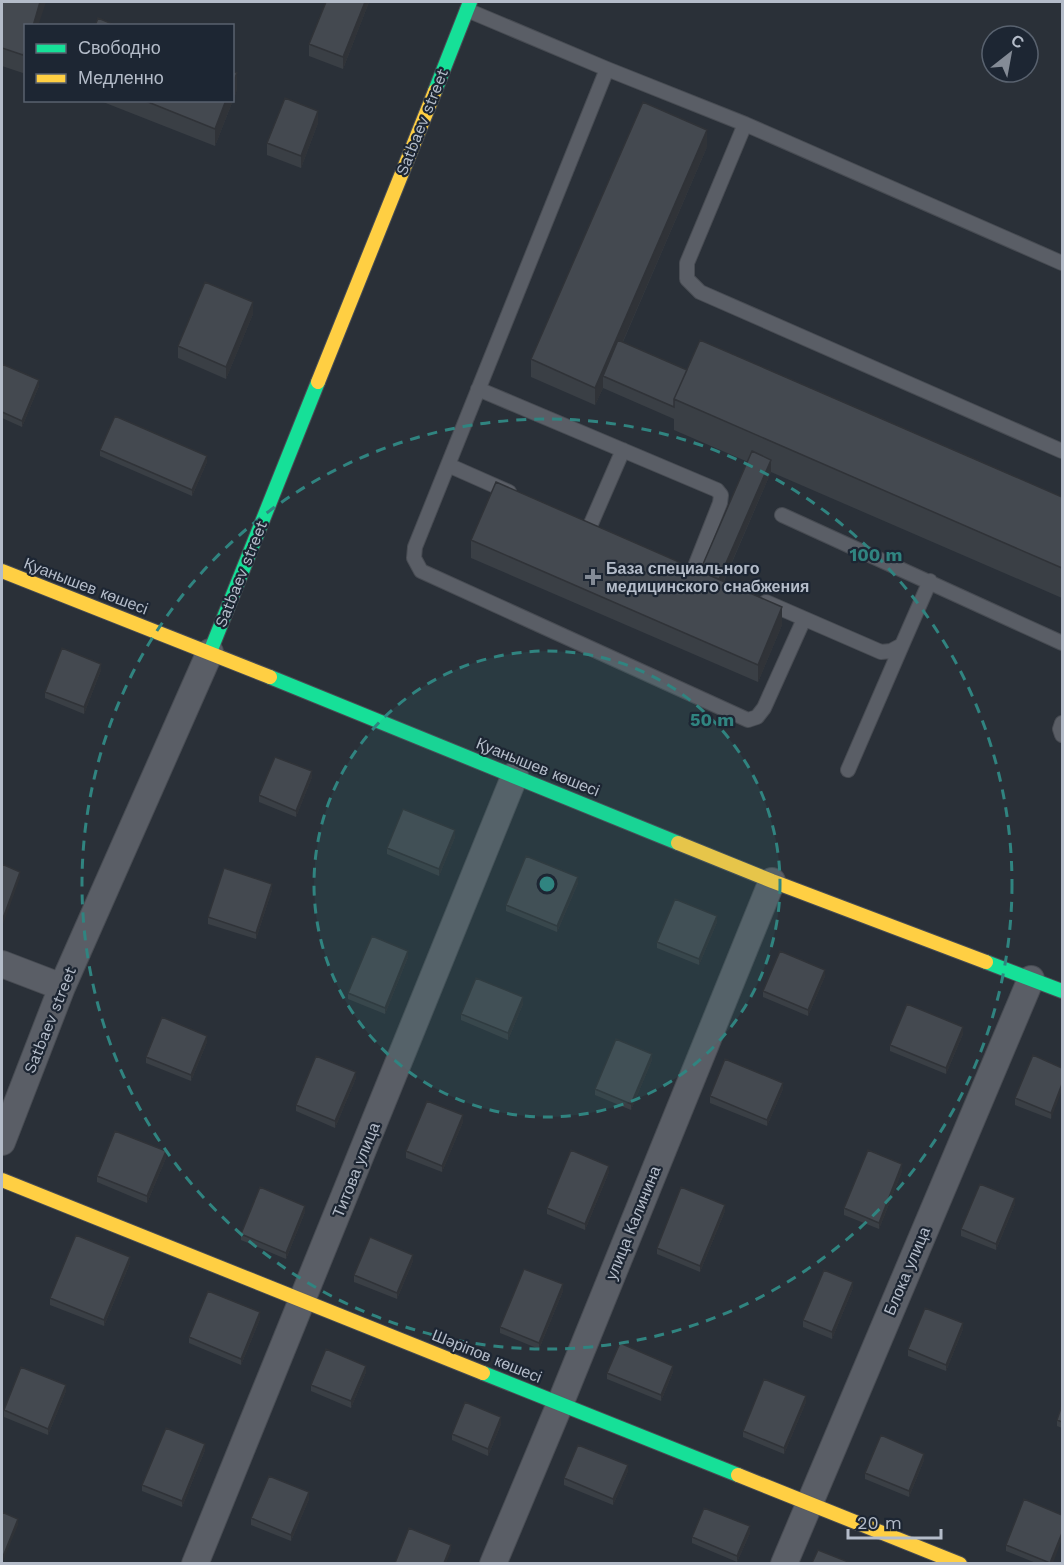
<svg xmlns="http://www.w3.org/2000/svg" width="1064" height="1565" font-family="'Work Sans',sans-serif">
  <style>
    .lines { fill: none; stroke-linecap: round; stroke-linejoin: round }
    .lane-casing { stroke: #484c53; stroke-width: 16 }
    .street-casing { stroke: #484c53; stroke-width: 28 }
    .fast-casing { stroke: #484c53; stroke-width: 16 }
    .slow-casing { stroke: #484c53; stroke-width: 16 }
    .lane { stroke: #5a5e66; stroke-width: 14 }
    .street { stroke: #5a5e66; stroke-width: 26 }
    .fast { stroke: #16e098; stroke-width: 14 }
    .slow { stroke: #ffcf43; stroke-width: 14 }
    .wall { fill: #3a3f45 }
    .shaded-wall { fill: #303338 }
    .building { fill: #444950; stroke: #303338; stroke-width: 1.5 }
    .ring { fill: none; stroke: #308480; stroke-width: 3; stroke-dasharray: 10 8 }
    .poi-dot { fill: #848b96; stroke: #1d2633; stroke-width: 2 }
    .labels { text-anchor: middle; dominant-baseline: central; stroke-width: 4.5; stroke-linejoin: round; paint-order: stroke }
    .street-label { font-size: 16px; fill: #b4bcc9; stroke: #1d2633 }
    .poi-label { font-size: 16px; font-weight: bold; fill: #b4bcc9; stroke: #1d2633; text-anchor: start }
    .centre { fill: #308480; stroke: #1d2633; stroke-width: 3 }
    .ring-label { font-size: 18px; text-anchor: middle; font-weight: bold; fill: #308480; stroke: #1d2633; stroke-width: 4.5; stroke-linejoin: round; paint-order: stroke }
  </style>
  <rect width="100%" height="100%" fill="#2a3038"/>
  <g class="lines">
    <defs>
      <path id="lane" d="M 467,10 L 607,69 L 745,124 L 1062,263
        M 607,69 L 415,547 L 414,558 L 421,571 L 748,720 L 757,717 L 764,708 L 804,619
        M 745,124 L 687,263 L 687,279 L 700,292 L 1062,451
        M 478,389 L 717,490 L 721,495 L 720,503 L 694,569
        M 448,465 L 509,492
        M 782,515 L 1062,643
        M 590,526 L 623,450
        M 766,602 L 881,652 L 891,651 L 902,645 L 930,581
        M 1062,723 L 1060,729 L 1062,735
        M 848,770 L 902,645"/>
      <path id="street" d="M 2,964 L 62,987
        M 2,1142 L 62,987 L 210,652
        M 195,1564 L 515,775
        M 493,1564 L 560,1404 L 772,881
        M 784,1564 L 1031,979"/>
      <path id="fast" d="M 435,91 L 470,2
        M 210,652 L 318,382
        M 270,677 L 678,843
        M 986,962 L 1062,991
        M 483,1373 L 738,1475"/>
      <path id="slow" d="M 318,382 L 435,91
        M 2,571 L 270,677
        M 678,843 L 772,881 L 986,962
        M 2,1180 L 483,1373
        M 738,1475 L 960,1564"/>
    </defs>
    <use href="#lane" class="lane-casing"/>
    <use href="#street" class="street-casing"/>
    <use href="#fast" class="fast-casing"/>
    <use href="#slow" class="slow-casing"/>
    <use href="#lane" class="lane"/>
    <use href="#street" class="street"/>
    <use href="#fast" class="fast"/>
    <use href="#slow" class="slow"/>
  </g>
  <path class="wall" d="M 2,2 L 26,26 L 26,66 L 23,73 L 2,66 Z
    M 326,2 L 369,2 L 343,69 L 309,56 L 309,44 Z
    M 237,90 L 215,146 L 98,100 L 232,100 Z
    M 318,123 L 301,168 L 267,155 L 267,143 Z
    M 707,147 L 623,342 L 687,370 L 1062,497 L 1062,598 L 771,472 L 724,581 L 782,625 L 758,682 L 471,558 L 471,540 L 700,571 L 748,462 L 674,430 L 674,419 L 603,388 L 595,405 L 531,377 L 531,359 Z
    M 253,314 L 226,379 L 178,358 L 178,346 Z
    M 2,364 L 39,386 L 22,427 L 2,418 Z
    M 100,450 L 207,462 L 192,496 L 100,456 Z
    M 101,670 L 84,714 L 45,698 L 45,692 Z
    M 312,777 L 296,817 L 259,802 L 259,795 Z
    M 455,837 L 439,876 L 387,854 L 387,848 Z
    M 578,883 L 557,932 L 506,911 L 506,905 Z
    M 272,890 L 256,939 L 208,924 L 208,917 Z
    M 717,922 L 699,965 L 657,948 L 657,942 Z
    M 408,957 L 385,1014 L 348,999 L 348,993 Z
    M 825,976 L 808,1016 L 763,997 L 763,991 Z
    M 523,1004 L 508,1040 L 461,1020 L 461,1014 Z
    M 963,1034 L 946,1074 L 890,1051 L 890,1045 Z
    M 207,1042 L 191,1081 L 146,1063 L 146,1057 Z
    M 652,1060 L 631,1110 L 595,1095 L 595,1089 Z
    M 1062,1068 L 1051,1119 L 1015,1105 L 1015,1098 Z
    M 356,1078 L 335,1128 L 296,1111 L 296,1105 Z
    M 783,1089 L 767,1126 L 710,1103 L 710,1096 Z
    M 463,1122 L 442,1172 L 406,1158 L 406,1151 Z
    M 166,1158 L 147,1203 L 97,1182 L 97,1176 Z
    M 902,1171 L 879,1229 L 844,1215 L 844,1208 Z
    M 609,1172 L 585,1230 L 547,1214 L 547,1208 Z
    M 1015,1204 L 996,1250 L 961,1236 L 961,1229 Z
    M 725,1211 L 700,1272 L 657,1254 L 657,1248 Z
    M 305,1212 L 286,1259 L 241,1240 L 241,1234 Z
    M 413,1261 L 397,1299 L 354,1282 L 354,1275 Z
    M 130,1263 L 104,1326 L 50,1305 L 50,1298 Z
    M 853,1288 L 832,1339 L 803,1327 L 803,1320 Z
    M 563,1291 L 539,1349 L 500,1333 L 500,1327 Z
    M 260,1319 L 241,1365 L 189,1343 L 189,1337 Z
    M 963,1329 L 946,1371 L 908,1356 L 908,1349 Z
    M 366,1372 L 351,1408 L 311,1391 L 311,1385 Z
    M 673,1372 L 661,1401 L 607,1379 L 607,1373 Z
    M 66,1391 L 48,1435 L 4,1417 L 4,1410 Z
    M 806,1402 L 784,1454 L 743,1437 L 743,1431 Z
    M 1062,1405 L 1062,1428 L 1057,1426 L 1057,1420 Z
    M 501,1424 L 488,1456 L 452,1440 L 452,1434 Z
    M 205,1450 L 182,1507 L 142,1491 L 142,1485 Z
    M 924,1460 L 909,1497 L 865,1479 L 865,1473 Z
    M 628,1471 L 613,1505 L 564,1485 L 564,1478 Z
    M 309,1499 L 291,1541 L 251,1525 L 251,1518 Z
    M 750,1533 L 737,1562 L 692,1543 L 692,1537 Z
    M 1006,1545 L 1053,1563 L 1036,1563 L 1006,1551 Z"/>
  <path class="shaded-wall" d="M 40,2 L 46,2 L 38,26 L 33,26 Z
    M 365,2 L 369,2 L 343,69 L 343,57 Z
    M 26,48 L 26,66 L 23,73 L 23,55 Z
    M 237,73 L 237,90 L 215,146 L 215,129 L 226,100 L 232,100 L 232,84 Z
    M 318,111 L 318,123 L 301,168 L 301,156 Z
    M 707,130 L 707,147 L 607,378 L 603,376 L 603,388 L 595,405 L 595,388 Z
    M 253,302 L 253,314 L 226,379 L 226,367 Z
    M 39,380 L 39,386 L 22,427 L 22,421 Z
    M 207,456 L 207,462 L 192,496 L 192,490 Z
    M 771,460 L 771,472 L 717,596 L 717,584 Z
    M 782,607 L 782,625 L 758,682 L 758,665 Z
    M 101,664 L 101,670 L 84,714 L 84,707 Z
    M 312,771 L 312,777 L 296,817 L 296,811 Z
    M 455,830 L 455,837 L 439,876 L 439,869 Z
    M 20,872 L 20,878 L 2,927 L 2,921 Z
    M 578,877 L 578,883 L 557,932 L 557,926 Z
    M 272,884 L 272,890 L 256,939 L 256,933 Z
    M 717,916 L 717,922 L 699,965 L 699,959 Z
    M 408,951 L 408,957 L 385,1014 L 385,1008 Z
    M 825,970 L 825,976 L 808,1016 L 808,1010 Z
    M 523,997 L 523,1004 L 508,1040 L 508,1033 Z
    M 963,1027 L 963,1034 L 946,1074 L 946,1068 Z
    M 207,1036 L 207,1042 L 191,1081 L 191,1075 Z
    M 652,1054 L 652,1060 L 631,1110 L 631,1104 Z
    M 356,1072 L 356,1078 L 335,1128 L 335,1121 Z
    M 783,1083 L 783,1089 L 767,1126 L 767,1120 Z
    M 1062,1084 L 1062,1090 L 1051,1119 L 1051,1113 Z
    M 463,1115 L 463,1122 L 442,1172 L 442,1166 Z
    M 166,1151 L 166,1158 L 147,1203 L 147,1196 Z
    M 902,1164 L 902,1171 L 879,1229 L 879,1223 Z
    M 609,1166 L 609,1172 L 585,1230 L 585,1224 Z
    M 1015,1198 L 1015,1204 L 996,1250 L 996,1244 Z
    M 725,1205 L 725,1211 L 700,1272 L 700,1266 Z
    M 305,1206 L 305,1212 L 286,1259 L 286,1253 Z
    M 413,1255 L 413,1261 L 397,1299 L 397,1293 Z
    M 130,1257 L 130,1263 L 104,1326 L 104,1320 Z
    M 853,1282 L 853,1288 L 832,1339 L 832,1332 Z
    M 563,1284 L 563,1291 L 539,1349 L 539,1343 Z
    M 260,1312 L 260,1319 L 241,1365 L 241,1359 Z
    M 963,1323 L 963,1329 L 946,1371 L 946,1365 Z
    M 366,1366 L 366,1372 L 351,1408 L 351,1401 Z
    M 673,1366 L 673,1372 L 661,1401 L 661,1395 Z
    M 66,1385 L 66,1391 L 48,1435 L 48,1429 Z
    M 806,1396 L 806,1402 L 784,1454 L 784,1448 Z
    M 501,1417 L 501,1424 L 488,1456 L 488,1449 Z
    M 205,1444 L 205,1450 L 182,1507 L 182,1501 Z
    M 924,1454 L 924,1460 L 909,1497 L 909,1491 Z
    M 628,1465 L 628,1471 L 613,1505 L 613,1499 Z
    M 309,1492 L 309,1499 L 291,1541 L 291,1535 Z
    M 18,1519 L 18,1525 L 2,1563 L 2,1559 Z
    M 750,1526 L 750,1533 L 737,1562 L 737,1556 Z
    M 1062,1533 L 1062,1539 L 1053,1563 L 1050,1563 Z
    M 451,1545 L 451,1551 L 446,1563 L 444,1563 Z"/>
  <path class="building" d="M 2,2 L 40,2 L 33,26 L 26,26 L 26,48 L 23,55 L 2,48 Z
    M 326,2 L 365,2 L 343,57 L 309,44 Z
    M 98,18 L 117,26 L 95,26 Z
    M 232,71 L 237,73 L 232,84 Z
    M 285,98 L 318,111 L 301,156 L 267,143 Z
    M 143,100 L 226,100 L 215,129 Z
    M 643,102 L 707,130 L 595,388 L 531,359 Z
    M 205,282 L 253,302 L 226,367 L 178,346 Z
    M 618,340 L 687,370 L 674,399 L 674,407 L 603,376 Z
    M 700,340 L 1062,497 L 1062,568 L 674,399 Z
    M 2,364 L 39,380 L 22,421 L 2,412 Z
    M 115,416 L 207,456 L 192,490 L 100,450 Z
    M 752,451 L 771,460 L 719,579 L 700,571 Z
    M 496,482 L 782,607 L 758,665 L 471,540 Z
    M 62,648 L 101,664 L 84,707 L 45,692 Z
    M 275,757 L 312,771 L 296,811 L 259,795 Z
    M 403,809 L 455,830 L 439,869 L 387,848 Z
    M 526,856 L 578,877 L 557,926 L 506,905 Z
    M 2,864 L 20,872 L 2,921 Z
    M 224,868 L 272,884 L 256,933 L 208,917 Z
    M 675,899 L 717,916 L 699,959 L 657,942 Z
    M 372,936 L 408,951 L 385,1008 L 348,993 Z
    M 780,951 L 825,970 L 808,1010 L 763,991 Z
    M 476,978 L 523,997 L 508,1033 L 461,1014 Z
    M 907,1004 L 963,1027 L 946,1068 L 890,1045 Z
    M 162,1017 L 207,1036 L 191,1075 L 146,1057 Z
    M 616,1039 L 652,1054 L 631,1104 L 595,1089 Z
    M 1033,1055 L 1062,1068 L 1062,1084 L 1051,1113 L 1015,1098 Z
    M 316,1056 L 356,1072 L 335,1121 L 296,1105 Z
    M 725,1059 L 783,1083 L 767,1120 L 710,1096 Z
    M 427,1101 L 463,1115 L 442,1166 L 406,1151 Z
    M 115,1131 L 166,1151 L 147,1196 L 97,1176 Z
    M 571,1150 L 609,1166 L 585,1224 L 547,1208 Z
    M 868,1150 L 902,1164 L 879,1223 L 844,1208 Z
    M 980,1184 L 1015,1198 L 996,1244 L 961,1229 Z
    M 260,1187 L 305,1206 L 286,1253 L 241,1234 Z
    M 681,1187 L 725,1205 L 700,1266 L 657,1248 Z
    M 76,1235 L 130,1257 L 104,1320 L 50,1298 Z
    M 370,1237 L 413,1255 L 397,1293 L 354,1275 Z
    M 524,1269 L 563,1284 L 539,1343 L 500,1327 Z
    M 824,1270 L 853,1282 L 832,1332 L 803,1320 Z
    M 208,1291 L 260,1312 L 241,1359 L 189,1337 Z
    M 925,1308 L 963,1323 L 946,1365 L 908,1349 Z
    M 620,1343 L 673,1366 L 661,1395 L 607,1373 Z
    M 326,1349 L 366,1366 L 351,1401 L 311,1385 Z
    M 21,1367 L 66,1385 L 48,1429 L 4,1410 Z
    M 764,1379 L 806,1396 L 784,1448 L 743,1431 Z
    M 465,1402 L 501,1417 L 488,1449 L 452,1434 Z
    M 1062,1405 L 1062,1422 L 1057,1420 Z
    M 166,1428 L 205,1444 L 182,1501 L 142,1485 Z
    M 881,1435 L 924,1454 L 909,1491 L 865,1473 Z
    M 578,1445 L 628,1465 L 613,1499 L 564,1478 Z
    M 269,1476 L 309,1492 L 291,1535 L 251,1518 Z
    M 1024,1499 L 1062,1515 L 1062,1533 L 1050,1563 L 1006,1545 Z
    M 704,1508 L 750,1526 L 737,1556 L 692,1537 Z
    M 2,1512 L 18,1519 L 2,1559 Z
    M 409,1528 L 451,1545 L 444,1563 L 395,1563 Z
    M 818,1550 L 851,1563 L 812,1563 Z"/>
  <circle cx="547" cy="884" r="233" fill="#308480" fill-opacity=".12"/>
  <g class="ring">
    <circle cx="547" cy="884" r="233"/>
    <circle cx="547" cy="884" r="465"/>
  </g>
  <path class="poi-dot" d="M590 568h6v6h6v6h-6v6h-6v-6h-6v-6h6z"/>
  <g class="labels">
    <g class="street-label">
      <text transform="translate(422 122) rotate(-68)">Satbaev street</text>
      <text transform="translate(241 574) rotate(-68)">Satbaev street</text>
      <text transform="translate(86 586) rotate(21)">Қуанышев көшесі</text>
      <text transform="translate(538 767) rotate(22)">Қуанышев көшесі</text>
      <text transform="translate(50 1020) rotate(-68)">Satbaev street</text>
      <text transform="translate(356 1170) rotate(-68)">Титова улица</text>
      <text transform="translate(633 1223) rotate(-68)">улица Калинина</text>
      <text transform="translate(907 1271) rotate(-67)">Блока улица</text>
      <text transform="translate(487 1356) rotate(22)">Шәріпов көшесі</text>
    </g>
    <g class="poi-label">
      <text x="606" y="568">База специального<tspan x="606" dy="18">медицинского снабжения</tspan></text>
    </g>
  </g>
  <circle cx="547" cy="884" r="9" class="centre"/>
  <g class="ring-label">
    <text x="876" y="561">100 m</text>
    <text x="712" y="726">50 m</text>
  </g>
  <rect width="1064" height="1565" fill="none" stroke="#b4bcc9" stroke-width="6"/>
  <rect x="24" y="24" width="210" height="78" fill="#1d2633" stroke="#59626f" stroke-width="1.5"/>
  <rect x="36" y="44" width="30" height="9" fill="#16e098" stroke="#59626f" stroke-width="1.5"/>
  <text x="78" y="54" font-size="18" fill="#b4bcc9">Свободно</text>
  <rect x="36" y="74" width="30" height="9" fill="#ffcf43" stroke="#59626f" stroke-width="1.5"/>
  <text x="78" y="84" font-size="18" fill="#b4bcc9">Медленно</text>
  <g transform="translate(1010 54) rotate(31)"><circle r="28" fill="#1d2633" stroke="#59626f" stroke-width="1.5"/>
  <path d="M0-4.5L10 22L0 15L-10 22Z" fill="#848b96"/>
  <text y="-9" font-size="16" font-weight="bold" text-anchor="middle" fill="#b4bcc9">С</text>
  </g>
  <path d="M848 1529v9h93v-9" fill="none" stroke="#b4bcc9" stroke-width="3"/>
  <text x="857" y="1529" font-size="18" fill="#b4bcc9" stroke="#1d2633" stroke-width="4.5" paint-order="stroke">20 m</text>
</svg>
